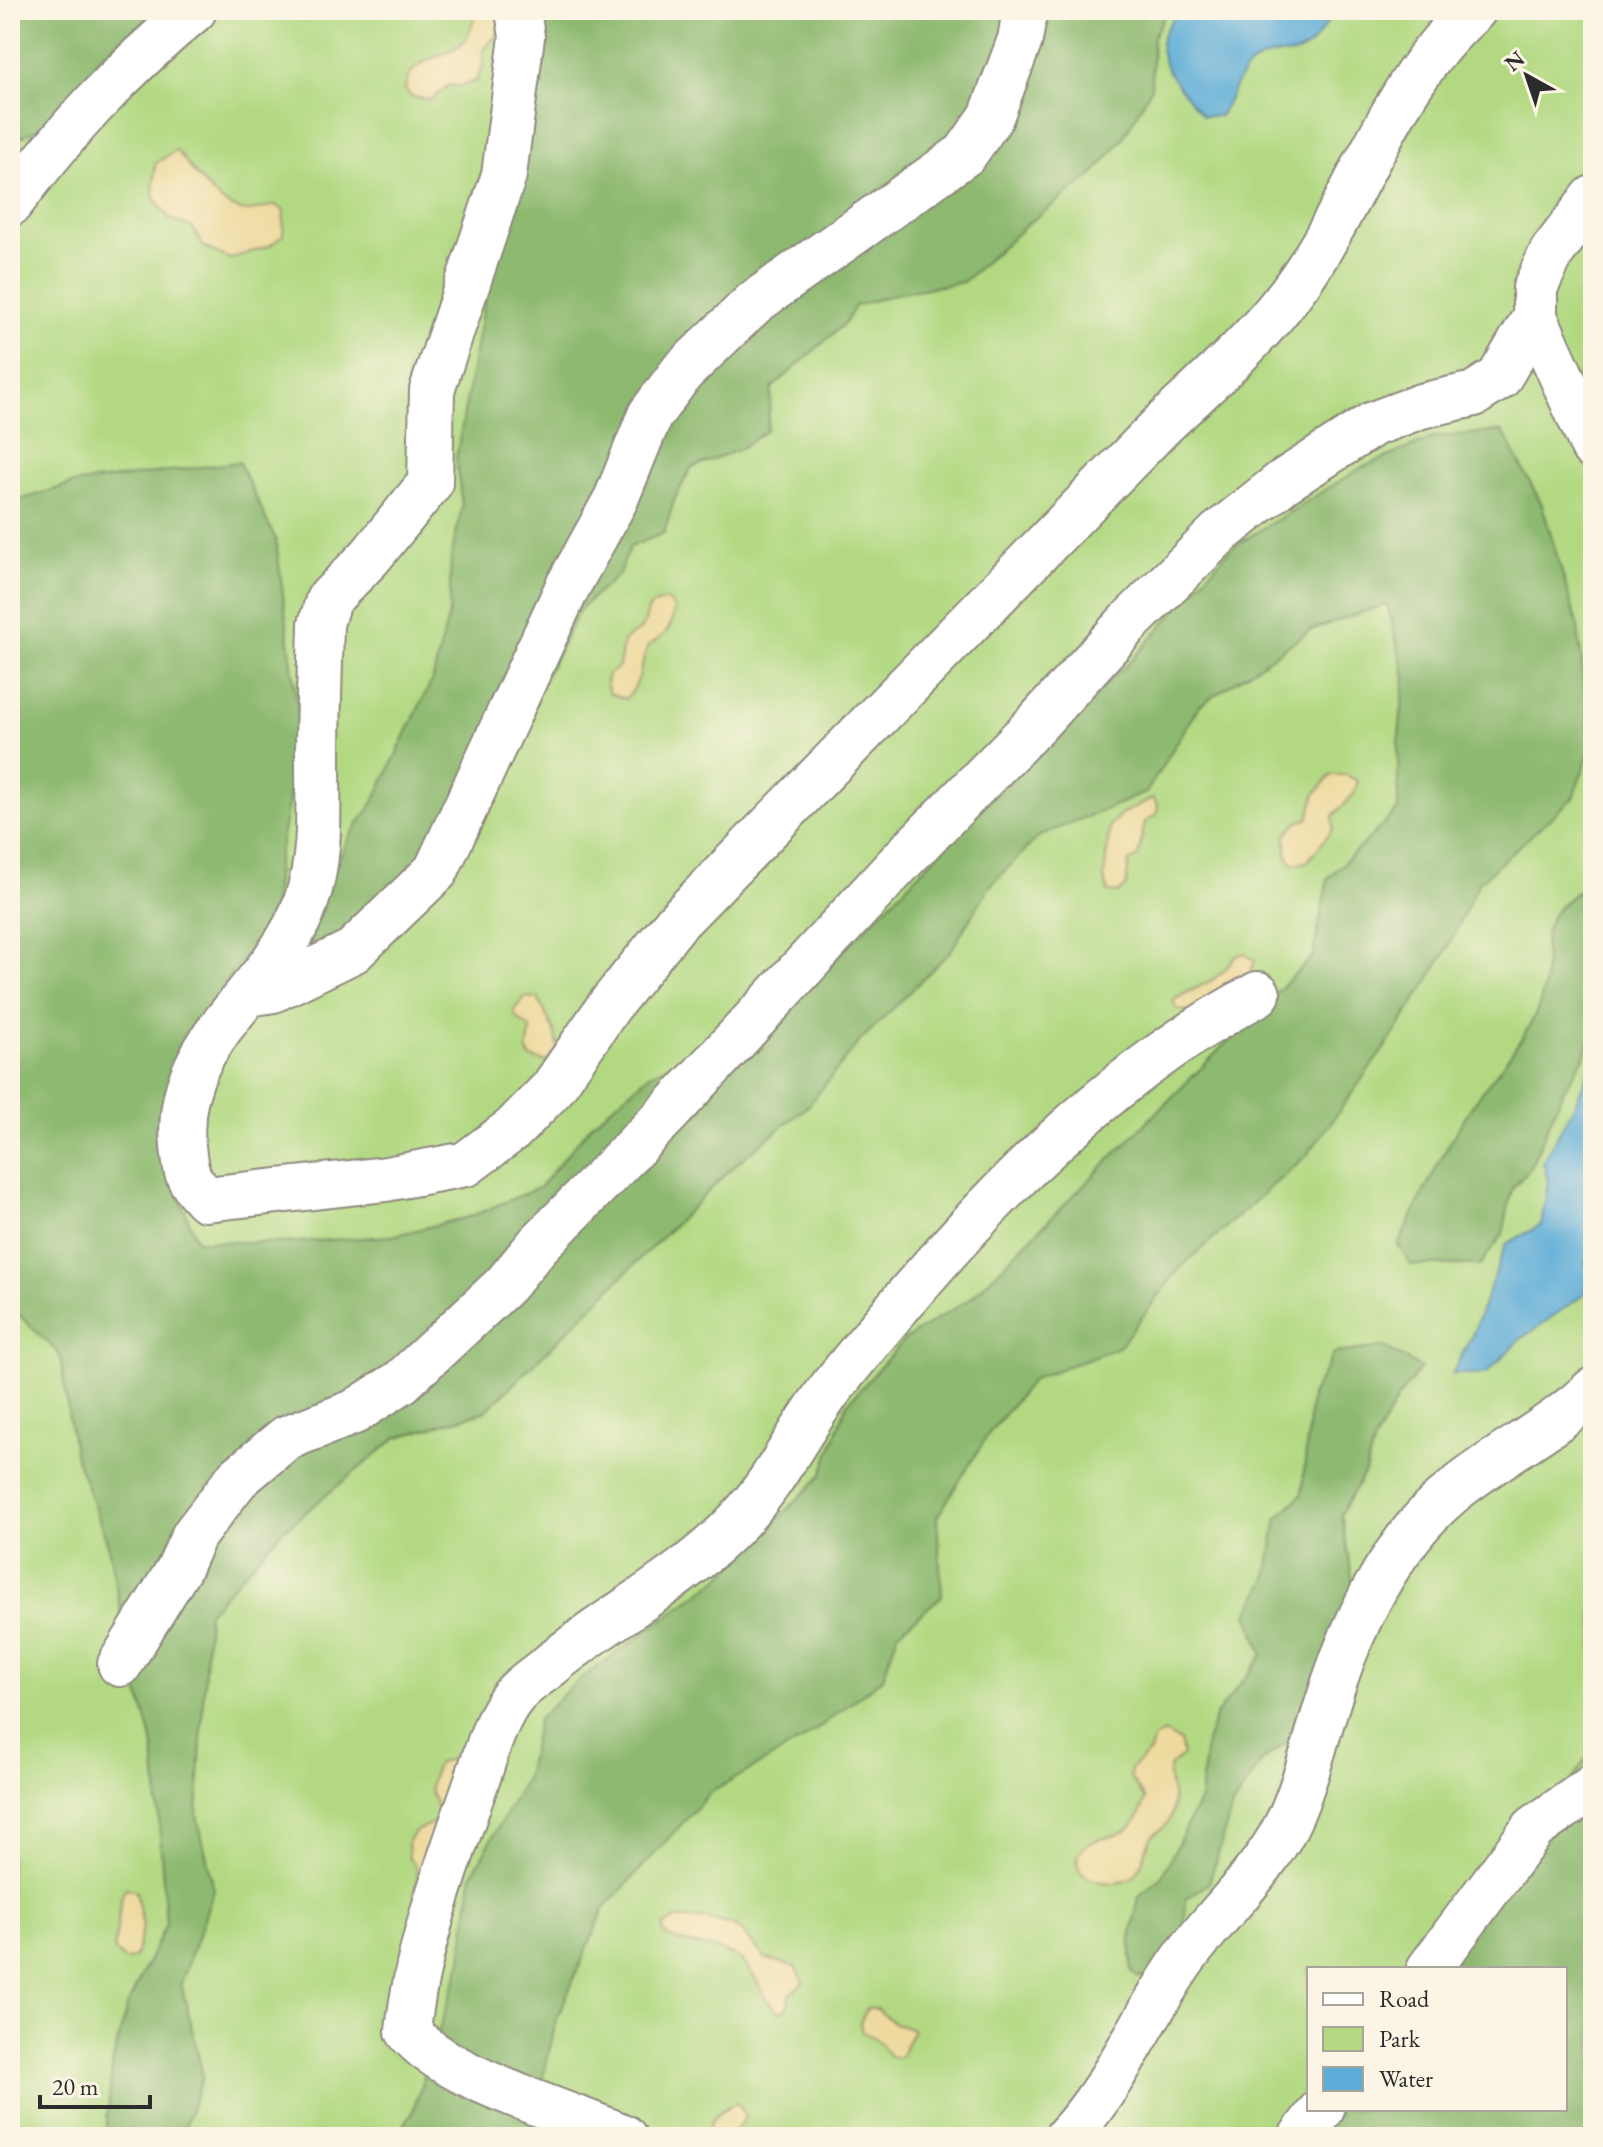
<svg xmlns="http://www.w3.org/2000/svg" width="1603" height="2147" font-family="'EB Garamond',serif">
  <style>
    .green { fill: #b2d982; stroke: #6e8256; stroke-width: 2 }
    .forest { fill: #8db970; stroke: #5c724e; stroke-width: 2 }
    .sand { fill: #eeda9e; stroke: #8c8264; stroke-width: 2 }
    .water { fill: #5eadd8; stroke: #446c82; stroke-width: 2 }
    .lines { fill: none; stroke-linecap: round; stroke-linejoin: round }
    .minor-casing { stroke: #8f8a7e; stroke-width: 48 }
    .minor { stroke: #fff; stroke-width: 44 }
  </style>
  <rect width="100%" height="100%" fill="#fcf5e5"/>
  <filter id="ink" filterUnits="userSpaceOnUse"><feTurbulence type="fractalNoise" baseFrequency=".0125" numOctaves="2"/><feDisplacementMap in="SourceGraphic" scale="16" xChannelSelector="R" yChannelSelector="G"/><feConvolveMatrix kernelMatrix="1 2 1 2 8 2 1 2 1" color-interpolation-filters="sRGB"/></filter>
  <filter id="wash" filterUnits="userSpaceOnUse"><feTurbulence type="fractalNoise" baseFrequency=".006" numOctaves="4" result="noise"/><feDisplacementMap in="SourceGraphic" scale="32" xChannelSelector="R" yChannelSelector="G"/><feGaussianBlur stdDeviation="1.8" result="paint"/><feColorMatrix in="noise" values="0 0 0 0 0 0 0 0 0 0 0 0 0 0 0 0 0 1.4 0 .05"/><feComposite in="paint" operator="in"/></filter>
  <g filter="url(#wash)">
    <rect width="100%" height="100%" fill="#f3ead1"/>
    <path class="green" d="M 10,10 L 1593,10 L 1593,1803 L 1443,1969 L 1309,1969 L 1311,2137 L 10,2137 Z"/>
    <path class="forest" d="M 10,10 L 160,10 L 99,58 L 56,120 L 10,143 Z
      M 536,10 L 1168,10 L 1153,37 L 1151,89 L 1122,140 L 1093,175 L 1030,222 L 963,282 L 899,293 L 855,306 L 846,322 L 772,388 L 767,430 L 738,450 L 691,468 L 675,498 L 664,533 L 630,547 L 619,574 L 580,609 L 515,736 L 516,763 L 489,800 L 381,907 L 299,962 L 330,877 L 350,836 L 373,803 L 433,678 L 449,613 L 451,558 L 462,506 L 456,459 Z
      M 1503,431 L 1542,505 L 1578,627 L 1591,748 L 1573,798 L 1479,882 L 1443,957 L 1391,1039 L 1308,1154 L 1180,1268 L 1119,1347 L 1033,1379 L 989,1433 L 937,1517 L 942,1596 L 898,1633 L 883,1678 L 803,1740 L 710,1793 L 604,1909 L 557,2018 L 529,2137 L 396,2137 L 412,2113 L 462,1960 L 472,1875 L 526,1777 L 538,1719 L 574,1684 L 721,1577 L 821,1476 L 847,1404 L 904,1340 L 971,1298 L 1313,956 L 1328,878 L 1398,810 L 1398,745 L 1405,676 L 1387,604 L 1311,630 L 1199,706 L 1146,793 L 1039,836 L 990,886 L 950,952 L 859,1042 L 809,1105 L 736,1164 L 486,1411 L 396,1438 L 279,1534 L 208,1613 L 197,1815 L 214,1890 L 181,1983 L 203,2076 L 181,2137 L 105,2137 L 113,2060 L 127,2006 L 166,1924 L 154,1747 L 132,1668 L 107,1541 L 74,1453 L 60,1355 L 10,1306 L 10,503 L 72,484 L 239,462 L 276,540 L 301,734 L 277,865 L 273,919 L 228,978 L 172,1082 L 172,1179 L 197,1241 L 282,1243 L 392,1236 L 472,1216 L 540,1187 L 593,1123 L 650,1074 L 787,1009 L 1067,721 L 1132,660 L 1231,548 L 1361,468 L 1435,437 Z
      M 1593,882 L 1593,1027 L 1586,1054 L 1563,1091 L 1530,1168 L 1512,1189 L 1503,1234 L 1480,1265 L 1411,1265 L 1398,1245 C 1421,1198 1443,1150 1472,1106 C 1491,1078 1516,1051 1532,1021 C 1566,960 1512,926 1593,882 Z
      M 1385,1347 L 1421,1368 L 1397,1399 L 1374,1442 L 1365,1472 L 1341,1514 L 1354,1588 L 1311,1696 L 1290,1739 L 1262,1761 L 1232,1807 L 1209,1883 L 1186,1899 L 1184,1934 L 1148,1977 L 1137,1977 L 1131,1970 L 1131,1938 L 1139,1896 L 1161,1878 L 1200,1799 L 1206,1742 L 1216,1715 L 1263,1655 L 1248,1614 L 1267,1578 L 1277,1519 L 1302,1494 L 1311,1396 L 1334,1353 Z
      M 1593,1748 L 1593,2137 L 1282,2137 L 1309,2109 L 1565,2109 L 1565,1969 L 1422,1969 L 1483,1916 Z"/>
    <path class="sand" d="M 493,10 L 498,13 L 500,30 L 483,51 L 483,67 L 476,81 L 458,87 L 449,85 L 431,100 L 412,97 L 405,90 C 407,56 446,60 465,40 C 472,31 471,21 478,12 Z
      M 176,150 C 194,170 218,212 250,211 C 259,210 268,206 276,205 L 284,211 L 283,235 L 271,245 L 230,259 L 204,247 L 192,227 L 170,219 L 153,197 L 155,164 Z
      M 668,600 L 674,608 C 673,630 665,635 648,646 C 640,665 642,684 625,699 L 609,693 L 606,683 L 608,674 L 619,667 L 623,642 C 627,636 634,635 639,631 C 653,617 638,605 668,600 Z
      M 1331,775 L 1346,775 L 1358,781 L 1354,794 L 1333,816 L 1333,829 L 1307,862 L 1292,864 L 1287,855 L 1286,835 L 1298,822 L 1309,818 L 1315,794 Z
      M 1153,798 L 1158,806 L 1156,815 L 1145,822 L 1138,857 L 1129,862 L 1126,887 L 1117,893 L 1108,892 L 1104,877 L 1110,825 L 1122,814 Z
      M 1244,953 L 1255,961 L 1249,975 L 1190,1012 L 1177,1009 L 1173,1001 C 1189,989 1207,986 1220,974 C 1230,966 1231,956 1244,953 Z
      M 525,997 L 538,998 L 554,1031 L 558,1048 L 547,1062 L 530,1058 L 527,1049 L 531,1029 L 516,1017 L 514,1010 Z
      M 1164,1733 L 1180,1741 L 1183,1755 L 1169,1767 C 1168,1783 1176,1800 1171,1816 C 1167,1829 1158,1829 1151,1838 C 1143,1850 1145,1867 1133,1877 C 1118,1889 1067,1882 1079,1854 C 1091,1827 1133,1852 1145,1799 L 1130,1778 L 1131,1769 L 1150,1752 L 1154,1739 Z
      M 456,1757 L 463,1763 L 457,1780 L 449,1788 L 454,1797 L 427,1855 L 436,1877 L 419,1900 L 414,1894 C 416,1880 423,1869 409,1859 L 408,1840 L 416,1831 L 438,1820 C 439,1790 420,1800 438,1763 Z
      M 126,1888 L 136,1891 L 143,1927 L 135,1957 L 126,1961 L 114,1949 L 122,1894 Z
      M 676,1919 L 705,1919 L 730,1924 L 741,1930 L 765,1958 L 796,1967 L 804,1982 L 790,1994 L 787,2009 L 779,2012 C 759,1997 757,1968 733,1955 C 710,1943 684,1949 663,1933 L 663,1927 Z
      M 867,2008 L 877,2009 L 894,2023 L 914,2029 L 900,2057 L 891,2057 L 874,2037 L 862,2032 L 860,2023 Z
      M 738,2103 L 746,2117 L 735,2130 L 735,2137 L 707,2137 C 709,2119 721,2107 738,2103 Z"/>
    <path class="water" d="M 1179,10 L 1339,10 C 1326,20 1320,38 1306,48 C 1293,58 1285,53 1270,56 C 1240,62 1234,93 1220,116 L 1203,116 C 1187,96 1155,66 1162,38 C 1164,28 1174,18 1179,10 Z
      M 1593,1062 L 1593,1254 L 1585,1262 L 1592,1280 L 1583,1295 L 1518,1341 L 1486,1374 L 1452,1374 L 1473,1333 L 1506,1244 L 1541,1225 L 1548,1182 L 1543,1161 L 1575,1104 Z"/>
  </g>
  <g filter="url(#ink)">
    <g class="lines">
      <defs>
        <path id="minor" d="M 518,10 L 522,37 L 504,175 L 432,390 L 430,483 L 370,557 L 328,600 L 321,624 C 320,669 318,713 318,758 C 318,806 322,856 306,902 C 274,994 172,1037 183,1146 C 186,1174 186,1178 206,1199 L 386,1179 L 466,1164 L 513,1129 L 552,1089 L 609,1006 L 676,923 L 1162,425 C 1210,380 1262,335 1300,280 C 1361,192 1392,81 1474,10
          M 10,204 C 69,127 120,72 194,10
          M 1535,317 L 1593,447
          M 248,994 L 273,990 L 353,951 L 436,871 L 568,586 L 616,499 L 650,415 L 682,372 L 755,302 L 965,154 L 991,117 L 1020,40 L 1025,10
          M 120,1664 L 178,1570 L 194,1535 L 237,1479 L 286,1438 L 354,1412 L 401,1382 L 505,1285 L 538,1245 L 669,1112 L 904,858 L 1037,723 L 1126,625 L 1219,533 L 1283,482 L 1373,424 L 1421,406 L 1474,394 L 1499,378 L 1535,317 L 1535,288 L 1552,252 L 1593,198
          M 1429,1969 L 1534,1828 L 1593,1787
          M 624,2137 C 566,2111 444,2078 408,2031 C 417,1946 448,1864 476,1783 C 486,1755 495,1717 515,1694 C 525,1683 541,1673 553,1663 C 614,1613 686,1578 740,1519 C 780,1476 800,1427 835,1383 C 955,1234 1087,1085 1258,994
          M 1067,2137 C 1115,2086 1142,2018 1183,1960 C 1218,1911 1267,1871 1291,1815 C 1306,1781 1314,1746 1325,1711 C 1343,1650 1370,1587 1409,1537 C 1459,1470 1536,1444 1593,1390
          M 1301,2137 L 1322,2109"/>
      </defs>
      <use href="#minor" class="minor-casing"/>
      <use href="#minor" class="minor"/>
    </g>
  </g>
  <rect width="1603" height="2147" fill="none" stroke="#fcf5e5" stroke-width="40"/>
  <rect x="1307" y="1967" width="260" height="144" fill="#fcf5e5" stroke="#a8a49b" stroke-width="2"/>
  <rect x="1323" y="1993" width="40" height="12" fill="#ffffff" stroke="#a8a49b" stroke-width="2"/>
  <text x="1379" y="2007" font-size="24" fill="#2b2b2b">Road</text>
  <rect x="1323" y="2027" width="40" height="24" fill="#b2d982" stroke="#a8a49b" stroke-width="2"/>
  <text x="1379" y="2047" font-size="24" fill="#2b2b2b">Park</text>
  <rect x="1323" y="2067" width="40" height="24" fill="#5eadd8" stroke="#a8a49b" stroke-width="2"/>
  <text x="1379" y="2087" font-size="24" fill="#2b2b2b">Water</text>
  <g transform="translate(1527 76) rotate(320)" stroke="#fcf5e5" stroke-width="6" paint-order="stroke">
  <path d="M0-6L14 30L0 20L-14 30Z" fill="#2b2b2b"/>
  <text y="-12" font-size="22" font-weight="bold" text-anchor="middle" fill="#2b2b2b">N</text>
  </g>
  <path d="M40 2095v12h110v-12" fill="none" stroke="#2b2b2b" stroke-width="4"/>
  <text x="52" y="2095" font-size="24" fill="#2b2b2b" stroke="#fcf5e5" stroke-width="6" paint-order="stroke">20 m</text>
</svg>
